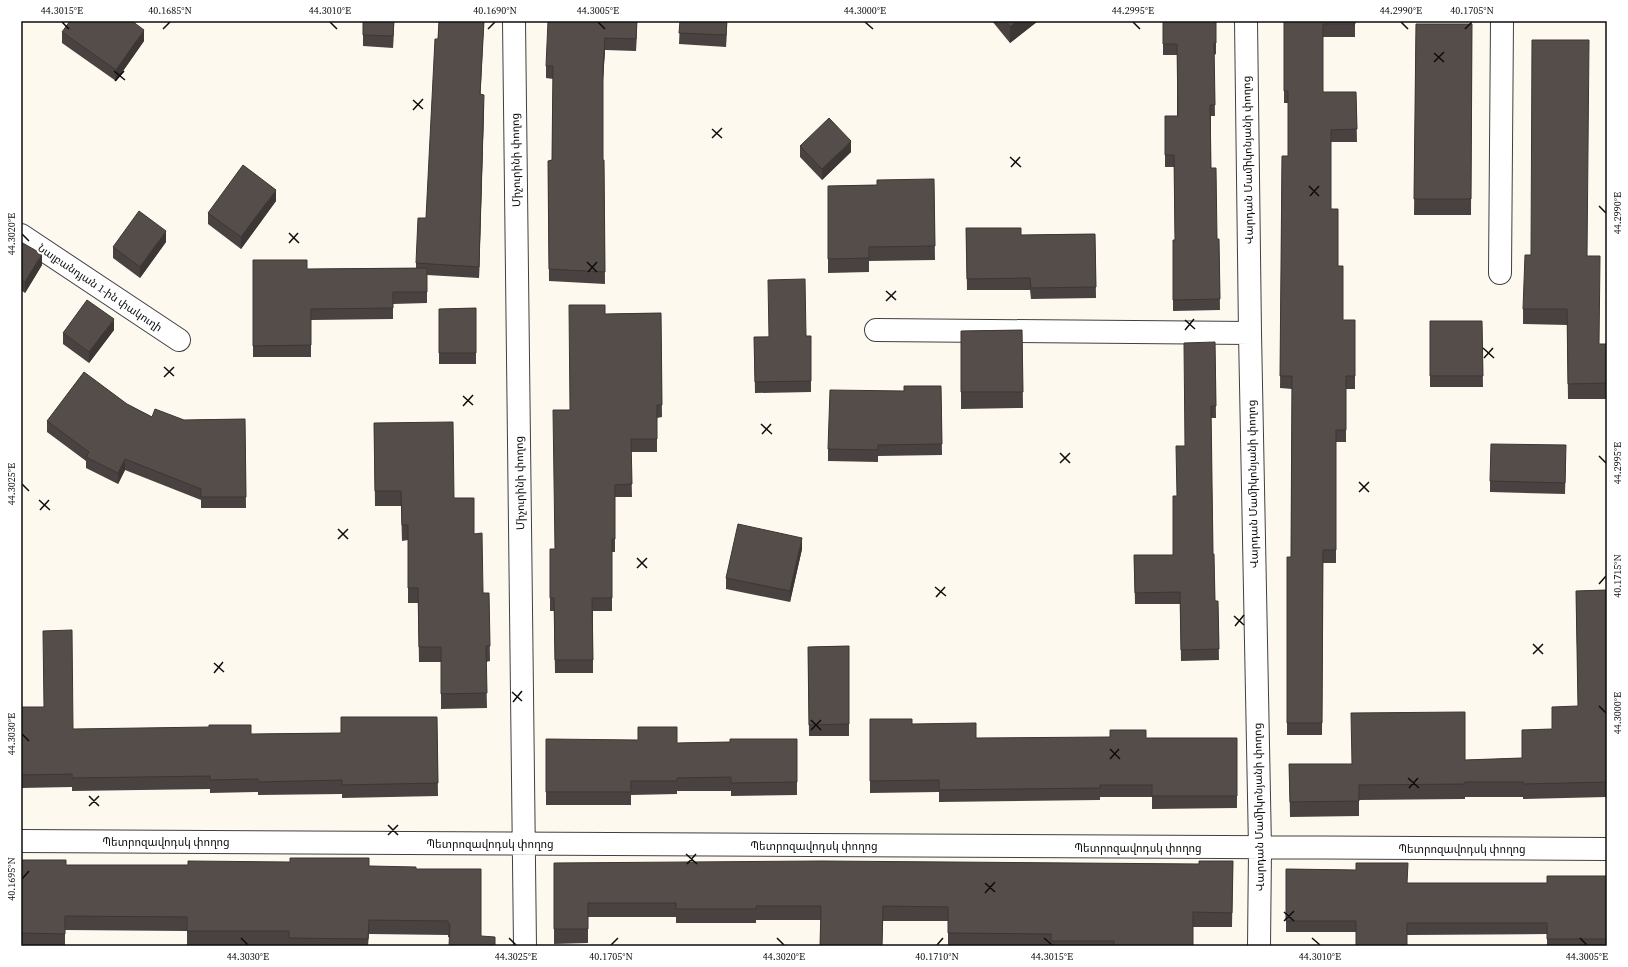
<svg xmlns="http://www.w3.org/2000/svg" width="1628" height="967" font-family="'Source Serif 4','Noto Sans Armenian',serif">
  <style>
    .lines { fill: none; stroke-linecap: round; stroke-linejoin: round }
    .minor-casing { stroke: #404040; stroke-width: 24 }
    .minor { stroke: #fff; stroke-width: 22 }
    .wall { fill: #494240 }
    .shaded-wall { fill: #3c3634 }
    .building { fill: #554d4a; stroke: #3c3634 }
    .ticks { fill: none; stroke: #0d0d0d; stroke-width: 1.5 }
    .labels { text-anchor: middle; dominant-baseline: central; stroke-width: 4; stroke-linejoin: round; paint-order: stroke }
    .street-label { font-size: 11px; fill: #0d0d0d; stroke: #fff }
    .neatline { fill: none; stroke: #0d0d0d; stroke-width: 1.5 }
    .ticks-label { font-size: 10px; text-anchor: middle; fill: #0d0d0d }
  </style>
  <rect width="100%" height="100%" fill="#fef9ef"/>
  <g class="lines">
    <defs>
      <path id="minor" d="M 514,21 L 525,946
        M 1246,21 L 1250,333 L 1260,848 L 1259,946
        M 21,235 L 179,340
        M 1500,273 L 1502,21
        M 876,330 L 1250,333
        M 21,841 L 1607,849"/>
    </defs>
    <use href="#minor" class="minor-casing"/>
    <use href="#minor" class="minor"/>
  </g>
  <path class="wall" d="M 394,21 L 393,48 L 363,46 L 363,35 Z
    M 439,21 L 484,21 L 480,95 L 484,106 L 479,278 L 427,275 L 427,303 L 393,304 L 393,319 L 311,320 L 311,357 L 253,357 L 253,260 L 307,269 L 416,268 L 416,263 L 426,218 Z
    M 637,21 L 636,51 L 605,50 L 603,80 L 603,160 L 604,160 L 605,284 L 549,281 L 548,161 L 552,160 L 553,79 L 546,78 L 546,66 Z
    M 680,21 L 727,21 L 726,47 L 679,44 Z
    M 992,21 L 1038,21 L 1010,43 Z
    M 1163,21 L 1216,21 L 1216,54 L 1214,55 L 1215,116 L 1211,116 L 1211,168 L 1217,239 L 1219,239 L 1220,310 L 1173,311 L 1173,240 L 1175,240 L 1174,167 L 1165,167 L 1165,116 L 1177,116 L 1177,55 L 1163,55 Z
    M 1284,21 L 1355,21 L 1355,37 L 1323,37 L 1323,92 L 1356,92 L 1357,142 L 1331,142 L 1331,209 L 1338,266 L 1343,320 L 1355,320 L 1355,389 L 1346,389 L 1346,442 L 1336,442 L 1336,563 L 1323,563 L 1322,735 L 1287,735 L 1287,557 L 1291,557 L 1292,389 L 1280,388 L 1282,156 L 1288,156 L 1288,103 L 1284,103 Z
    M 1416,24 L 1472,24 L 1471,215 L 1414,215 Z
    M 62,32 L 144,41 L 116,81 L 62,43 Z
    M 800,146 L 851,152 L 822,180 L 800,157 Z
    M 934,179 L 935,260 L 869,261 L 869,272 L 828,273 L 828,186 L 877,185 Z
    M 276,201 L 241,249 L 208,224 L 208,213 Z
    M 966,228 L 1021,235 L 1095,234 L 1096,298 L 1031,299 L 1030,290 L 967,290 Z
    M 21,242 L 42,265 L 25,293 L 21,290 Z
    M 166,242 L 140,278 L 113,258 L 113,247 Z
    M 1588,256 L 1599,344 L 1607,344 L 1607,399 L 1568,399 L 1567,325 L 1523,324 L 1523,309 Z
    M 476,308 L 476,364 L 439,364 L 439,309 Z
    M 661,313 L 662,417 L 657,418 L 657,452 L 631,452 L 632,497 L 615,497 L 615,552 L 612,552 L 612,611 L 593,611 L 593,673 L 555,673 L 554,611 L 550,611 L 550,562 L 555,549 L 570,410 L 605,314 Z
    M 1430,321 L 1482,321 L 1483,387 L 1430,387 Z
    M 114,330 L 89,363 L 63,344 L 63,333 Z
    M 1022,330 L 1023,408 L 961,409 L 961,331 Z
    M 811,336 L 811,392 L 755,393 L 754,337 Z
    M 1215,342 L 1216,418 L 1211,418 L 1213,554 L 1215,601 L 1218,601 L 1219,660 L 1181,661 L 1180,604 L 1135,604 L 1134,555 L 1173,555 L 1177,496 L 1185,446 Z
    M 941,386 L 942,455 L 878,456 L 878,462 L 828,461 L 828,449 L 904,391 Z
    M 127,404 L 152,417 L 184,420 L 245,419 L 246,508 L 201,508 L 201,500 L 125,470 L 118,484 L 86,468 L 86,461 L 47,432 L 47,421 Z
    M 374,423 L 454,498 L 474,534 L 483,593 L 489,593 L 490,661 L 486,662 L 487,708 L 441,709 L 441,662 L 419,662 L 418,603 L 408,603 L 408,540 L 402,541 L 401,506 L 375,506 Z
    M 1566,457 L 1565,494 L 1490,492 L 1490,481 Z
    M 802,549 L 790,602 L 726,589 L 726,578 Z
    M 1607,590 L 1607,797 L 1523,799 L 1523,797 L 1465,797 L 1465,799 L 1359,800 L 1359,816 L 1290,817 L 1289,764 L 1351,764 L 1522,758 L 1522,730 L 1552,729 L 1578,706 L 1576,591 Z
    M 849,646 L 849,736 L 809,736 L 808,647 Z
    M 21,707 L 73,729 L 251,734 L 341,733 L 437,717 L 438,796 L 342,798 L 342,794 L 258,795 L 258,792 L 210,793 L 210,789 L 72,791 L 72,787 L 21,788 Z
    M 870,719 L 912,724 L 976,738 L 1237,738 L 1237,808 L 1152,809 L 1152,797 L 1100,797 L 1100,800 L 939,802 L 939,792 L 870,793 Z
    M 546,739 L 677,743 L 730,742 L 797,739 L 797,795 L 731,796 L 731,791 L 677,791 L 677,794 L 631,795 L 631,805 L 546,805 Z
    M 21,860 L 66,865 L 369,866 L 416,869 L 481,936 L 495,946 L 448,937 L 448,935 L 369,934 L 368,946 L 187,945 L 187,931 L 65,930 L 65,946 L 21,946 Z
    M 1233,861 L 1232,927 L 1193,927 L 1193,946 L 948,946 L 948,921 L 883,921 L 882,946 L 820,946 L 821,920 L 756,920 L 756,923 L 676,923 L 676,917 L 588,917 L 588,943 L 554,944 L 554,863 L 1199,864 Z
    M 1286,869 L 1356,870 L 1408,883 L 1547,883 L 1607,876 L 1607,946 L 1547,946 L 1547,934 L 1407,935 L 1356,932 L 1286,932 Z"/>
  <path class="shaded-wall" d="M 394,21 L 393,48 L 393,36 Z
    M 484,21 L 480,106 L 480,94 Z
    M 637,21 L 636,51 L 636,39 Z
    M 727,21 L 726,47 L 726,35 Z
    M 1018,21 L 1038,21 L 1010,43 L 1010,27 Z
    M 144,30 L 144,41 L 116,81 L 116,70 Z
    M 605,38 L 605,50 L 603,80 L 603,68 Z
    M 484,95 L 484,106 L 479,278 L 479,267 Z
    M 851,141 L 851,152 L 822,180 L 822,169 Z
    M 276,190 L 276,201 L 241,249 L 241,237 Z
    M 166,231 L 166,242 L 140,278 L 140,267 Z
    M 42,254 L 42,265 L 25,293 L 25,282 Z
    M 114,319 L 114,330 L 89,363 L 89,352 Z
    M 125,459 L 125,470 L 118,484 L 118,473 Z
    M 802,538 L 802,549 L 790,602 L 790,591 Z"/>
  <path class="building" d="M 70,21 L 132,21 L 144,30 L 116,70 L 62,32 Z
    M 363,21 L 394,21 L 393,36 L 363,35 Z
    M 439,21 L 484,21 L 480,94 L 484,95 L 479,267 L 416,263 L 418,218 L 426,218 L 435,39 L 438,39 Z
    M 548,21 L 637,21 L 636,39 L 605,38 L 603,68 L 603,160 L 604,160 L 605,272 L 549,269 L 548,161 L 552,160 L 553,66 L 546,66 Z
    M 680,21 L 727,21 L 726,35 L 679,33 Z
    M 1005,21 L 1018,21 L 1010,27 Z
    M 1163,21 L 1216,21 L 1216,43 L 1214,43 L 1215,105 L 1210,105 L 1211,168 L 1216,168 L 1217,239 L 1219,239 L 1220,299 L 1173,300 L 1173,240 L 1175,240 L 1174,155 L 1165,155 L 1165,116 L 1178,116 L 1177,44 L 1163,44 Z
    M 1284,21 L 1355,21 L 1355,24 L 1323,24 L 1323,92 L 1356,92 L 1357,129 L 1331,130 L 1331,209 L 1338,209 L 1338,266 L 1343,266 L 1343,320 L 1355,320 L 1355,376 L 1346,376 L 1346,430 L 1336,430 L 1336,550 L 1323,550 L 1322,723 L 1287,723 L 1287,557 L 1291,557 L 1292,376 L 1280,376 L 1282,156 L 1288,156 L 1288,91 L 1284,91 Z
    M 1416,24 L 1472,24 L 1471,199 L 1414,199 Z
    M 1532,40 L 1589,40 L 1587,256 L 1600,256 L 1599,344 L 1607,344 L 1607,383 L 1568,384 L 1567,309 L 1523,309 L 1525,255 L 1531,255 Z
    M 829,118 L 851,141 L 822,169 L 800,146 Z
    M 243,165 L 276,190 L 241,237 L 208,213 Z
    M 934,179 L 935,246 L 869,247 L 869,258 L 828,259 L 828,186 L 877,185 L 877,180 Z
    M 139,211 L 166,231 L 140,267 L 113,247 Z
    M 966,228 L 1021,228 L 1021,235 L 1095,234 L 1096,287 L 1031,288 L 1030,278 L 967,279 Z
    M 21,242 L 42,254 L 25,282 L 21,279 Z
    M 253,260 L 307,260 L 307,269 L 427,268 L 427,292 L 393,292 L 393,308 L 311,309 L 311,345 L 253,346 Z
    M 805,279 L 806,336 L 811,336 L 811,381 L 755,382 L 754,337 L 769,337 L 768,280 Z
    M 87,300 L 114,319 L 89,352 L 63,333 Z
    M 569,305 L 605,305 L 605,314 L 661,313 L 662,405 L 657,405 L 657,439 L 631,439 L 632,484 L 615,485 L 615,539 L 612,539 L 612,598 L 592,598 L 593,660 L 555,660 L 554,598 L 550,598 L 550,549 L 555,549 L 553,410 L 570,410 Z
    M 476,308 L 476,353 L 439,353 L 439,309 Z
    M 1430,321 L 1482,321 L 1483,376 L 1430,376 Z
    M 1022,330 L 1023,392 L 961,392 L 961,331 Z
    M 1215,342 L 1216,406 L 1211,406 L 1213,554 L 1214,554 L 1215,601 L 1218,601 L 1219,649 L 1181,650 L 1180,592 L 1135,593 L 1134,555 L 1173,555 L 1173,496 L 1177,496 L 1176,446 L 1185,446 L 1184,343 Z
    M 84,372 L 127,404 L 152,417 L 155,409 L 184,420 L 245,419 L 246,497 L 201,497 L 201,489 L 125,459 L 118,473 L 86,457 L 89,452 L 47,421 Z
    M 904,386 L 941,386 L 942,444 L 878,445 L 878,450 L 828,449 L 830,390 L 904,391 Z
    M 453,422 L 454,498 L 474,498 L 474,534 L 482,533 L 483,593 L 489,593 L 490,646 L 486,646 L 487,693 L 441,694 L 441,647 L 419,647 L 418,588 L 408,588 L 408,525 L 402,525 L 401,491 L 375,491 L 374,423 Z
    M 1491,444 L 1566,445 L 1565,483 L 1490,481 Z
    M 738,524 L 802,538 L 790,591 L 726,578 Z
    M 1607,590 L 1607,782 L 1523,784 L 1523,782 L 1465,782 L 1465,784 L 1359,785 L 1359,801 L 1290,802 L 1289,764 L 1352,764 L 1351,713 L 1465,712 L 1465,760 L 1522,758 L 1522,730 L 1552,729 L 1552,707 L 1578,706 L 1576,591 Z
    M 72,630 L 73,729 L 209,727 L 209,725 L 251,725 L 251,734 L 341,733 L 341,717 L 437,717 L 438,783 L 342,785 L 342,780 L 258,782 L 258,779 L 210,780 L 210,776 L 72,778 L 72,774 L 21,775 L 21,707 L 44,707 L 43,631 Z
    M 849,646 L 849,724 L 809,725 L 808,647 Z
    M 870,719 L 912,719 L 912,724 L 976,723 L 976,738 L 1110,737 L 1110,730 L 1146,730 L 1146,738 L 1237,738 L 1237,796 L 1152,796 L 1152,785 L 1100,785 L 1100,788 L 939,790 L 939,780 L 870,781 Z
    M 638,727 L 677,727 L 677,743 L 730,742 L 730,739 L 797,739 L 797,782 L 731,783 L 731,777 L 677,778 L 677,781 L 631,781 L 631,792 L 546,792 L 546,739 L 638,740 Z
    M 290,858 L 369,858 L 369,866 L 416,867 L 416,869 L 481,869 L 481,936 L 495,937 L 495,946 L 449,946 L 450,924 L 448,924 L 448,921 L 369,920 L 368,939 L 289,938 L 289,931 L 187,931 L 187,917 L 65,916 L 65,934 L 21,933 L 21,860 L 66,860 L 66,865 L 188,865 L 188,861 L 290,862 Z
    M 821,861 L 1199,864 L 1199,861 L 1233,861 L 1232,913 L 1193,912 L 1193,946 L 1114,946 L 1114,941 L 1051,941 L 1051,934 L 948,933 L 948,907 L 883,906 L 882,946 L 820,946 L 821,906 L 756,906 L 756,909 L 676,909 L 676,903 L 588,903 L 588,929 L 554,929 L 554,863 Z
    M 1356,863 L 1408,863 L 1407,883 L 1547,883 L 1547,876 L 1607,876 L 1607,939 L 1547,939 L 1547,923 L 1407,923 L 1407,946 L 1356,946 L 1356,921 L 1286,921 L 1286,869 L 1356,870 Z"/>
  <path class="ticks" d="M 62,22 L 69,29M 330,22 L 337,29M 598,22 L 605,29M 865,22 L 873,29M 1133,22 L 1140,29M 1401,22 L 1408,29M 163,29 L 170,22M 488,29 L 495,22M 1465,29 L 1472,22M 1434,53 L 1444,62M 1434,62 L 1444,52M 114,71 L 125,80M 115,81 L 124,71M 413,100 L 423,109M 413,110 L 423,99M 712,129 L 722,138M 712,138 L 722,128M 1010,157 L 1021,167M 1011,167 L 1020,157M 1309,186 L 1319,196M 1310,196 L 1319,186M 1599,206 L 1606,213M 289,233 L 299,243M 22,234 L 29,241M 289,243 L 298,233M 587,262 L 597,272M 588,272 L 597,262M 886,291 L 896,300M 886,301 L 896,291M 1185,320 L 1195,329M 1185,330 L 1194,319M 1483,348 L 1494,358M 1484,358 L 1493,348M 164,367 L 174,376M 164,377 L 174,367M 463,396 L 473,405M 463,406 L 473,395M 761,424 L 772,434M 762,434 L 771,424M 1060,453 L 1070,463M 1599,456 L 1606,463M 1060,463 L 1070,453M 1359,482 L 1369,492M 22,484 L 29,491M 1359,492 L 1369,482M 39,500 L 50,510M 40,510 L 49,500M 338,529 L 348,539M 338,539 L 348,529M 637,558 L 647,568M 637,568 L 647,558M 1599,584 L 1606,576M 935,587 L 946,596M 936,597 L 945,587M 1234,616 L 1244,625M 1235,626 L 1244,615M 1533,644 L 1543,654M 1533,654 L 1543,644M 214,663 L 224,672M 214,673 L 223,662M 512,692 L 522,701M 513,702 L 522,691M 1599,706 L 1606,713M 811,720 L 821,730M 811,730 L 821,720M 22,734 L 29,741M 1110,749 L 1120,759M 1110,759 L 1119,749M 1408,778 L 1419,788M 1409,788 L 1418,778M 89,796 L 99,806M 89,806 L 99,796M 388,825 L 398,835M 388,835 L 398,825M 686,854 L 697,864M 687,864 L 696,854M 22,879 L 29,871M 985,883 L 995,892M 985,893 L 995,882M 1284,912 L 1294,921M 1284,921 L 1294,911M 241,938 L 248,945M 509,938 L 516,945M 777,938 L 784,945M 1044,938 L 1052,945M 1312,938 L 1320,945M 1580,938 L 1587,945M 611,945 L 618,938M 937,945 L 943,938"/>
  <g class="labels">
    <g class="street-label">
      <text transform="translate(516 160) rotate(-91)">Միչուրինի փողոց</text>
      <text transform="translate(1248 160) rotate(-91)">Վարդան Մամիկոնյանի փողոց</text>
      <text transform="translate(100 288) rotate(34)">Նալբանդյան 1-ին փակուղի</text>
      <text transform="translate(520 483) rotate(-91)">Միչուրինի փողոց</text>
      <text transform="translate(1253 484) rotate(-91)">Վարդան Մամիկոնյանի փողոց</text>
      <text transform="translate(1259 807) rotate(-91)">Վարդան Մամիկոնյանի փողոց</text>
      <text x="166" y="842">Պետրոզավոդսկ փողոց</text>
      <text x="490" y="844">Պետրոզավոդսկ փողոց</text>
      <text x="814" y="846">Պետրոզավոդսկ փողոց</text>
      <text x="1138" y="848">Պետրոզավոդսկ փողոց</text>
      <text x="1462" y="849">Պետրոզավոդսկ փողոց</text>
    </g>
  </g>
  <rect width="1628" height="967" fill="none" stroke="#ffffff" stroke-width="44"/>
  <rect x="22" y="22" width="1584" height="923" class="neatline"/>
  <g class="ticks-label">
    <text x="62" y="14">44.3015°E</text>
    <text x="170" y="14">40.1685°N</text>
    <text x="330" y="14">44.3010°E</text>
    <text x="495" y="14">40.1690°N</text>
    <text x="598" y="14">44.3005°E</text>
    <text x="865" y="14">44.3000°E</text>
    <text x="1133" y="14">44.2995°E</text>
    <text x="1401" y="14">44.2990°E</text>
    <text x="1472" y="14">40.1705°N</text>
    <text transform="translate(1617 213) rotate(-90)" y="4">44.2990°E</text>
    <text transform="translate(11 234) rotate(-90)" y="4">44.3020°E</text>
    <text transform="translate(1617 463) rotate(-90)" y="4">44.2995°E</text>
    <text transform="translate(11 484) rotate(-90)" y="4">44.3025°E</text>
    <text transform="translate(1617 576) rotate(-90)" y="4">40.1715°N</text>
    <text transform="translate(1617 713) rotate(-90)" y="4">44.3000°E</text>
    <text transform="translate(11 734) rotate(-90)" y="4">44.3030°E</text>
    <text transform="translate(11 879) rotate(-90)" y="4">40.1695°N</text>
    <text x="248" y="960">44.3030°E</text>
    <text x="516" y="960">44.3025°E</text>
    <text x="611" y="960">40.1705°N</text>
    <text x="784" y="960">44.3020°E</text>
    <text x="937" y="960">40.1710°N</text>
    <text x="1052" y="960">44.3015°E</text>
    <text x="1320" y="960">44.3010°E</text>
    <text x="1587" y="960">44.3005°E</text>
  </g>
</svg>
